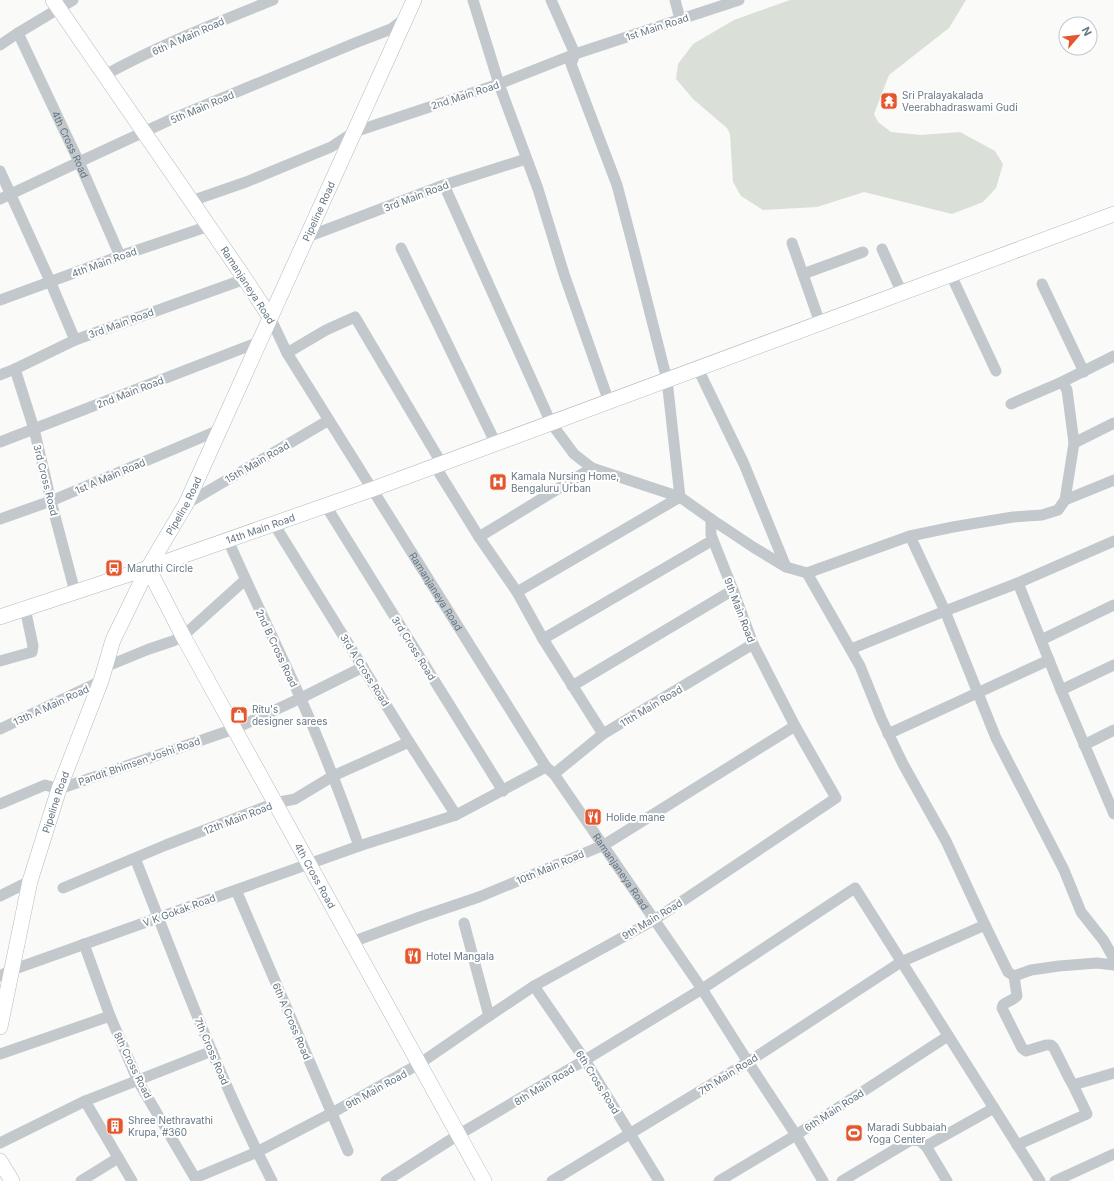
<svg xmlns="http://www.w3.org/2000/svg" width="1114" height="1181" font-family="Inter,sans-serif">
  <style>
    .green { fill: #dadfd7 }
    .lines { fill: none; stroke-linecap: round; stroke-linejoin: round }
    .secondary-casing { stroke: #b3babf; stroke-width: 16 }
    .street { stroke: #c3c8cc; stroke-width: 11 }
    .secondary { stroke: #fff; stroke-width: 15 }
    .labels { text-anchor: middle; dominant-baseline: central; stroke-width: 4; stroke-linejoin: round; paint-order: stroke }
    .street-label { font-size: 10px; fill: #657683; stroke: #fff }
    .poi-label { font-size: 10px; fill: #657683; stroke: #fff; text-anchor: start }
  </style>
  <rect width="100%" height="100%" fill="#fafaf8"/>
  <path class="green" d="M 790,0 L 966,0 L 949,28 L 889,75 L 874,114 L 878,122 L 891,132 L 921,135 L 960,132 L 995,151 L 1003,164 L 996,188 L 983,202 L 952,214 L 864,192 L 817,207 L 763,210 L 741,196 L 733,182 L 730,134 L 727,128 L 693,99 L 676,79 L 678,64 L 693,44 L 734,20 Z"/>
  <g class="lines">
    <defs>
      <g id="secondary">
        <path d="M 53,0 L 245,279 L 270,317"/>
        <path id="s3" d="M 148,568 L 183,636 L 484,1181"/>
        <path id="s4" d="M 0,617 L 148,568 L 373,489 L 1114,214"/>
        <path id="s5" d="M 0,1027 L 30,881 L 59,789 L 101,681 L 113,640 L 148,568 L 186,504 L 414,0"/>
        <path d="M 0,1161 L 12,1181"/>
      </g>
    </defs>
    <use href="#secondary" class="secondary-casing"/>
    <g class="street">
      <path d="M 473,0 L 499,84 L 538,189 L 564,274 L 609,402"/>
      <path d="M 675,0 L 680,19"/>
      <path id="s1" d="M 18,33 L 79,162 L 120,256"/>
      <path d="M 0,45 L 18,33 L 73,0"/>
      <path d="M 105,75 C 159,45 216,23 273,0"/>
      <path d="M 0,171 L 50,281 L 75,340"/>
      <path d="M 444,185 L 551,423 L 574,454 L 592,468 L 680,497 L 711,519 L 753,547 L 786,567 L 807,573 L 910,536 L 953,527 L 1013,517 L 1042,515 L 1058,510 L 1065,500 L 1074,443 L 1067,390 L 1062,382 L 1114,356"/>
      <path d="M 0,199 L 79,162 L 174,118 L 355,43 L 391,29 L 404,19"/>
      <path d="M 193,203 L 197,199 L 246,182 L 331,147 L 354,132 L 499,84 L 575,54 L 739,0"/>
      <path d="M 307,237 L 444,185 L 526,159"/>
      <path d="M 792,243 L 820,323"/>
      <path d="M 401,248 L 496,444"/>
      <path d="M 882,249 L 902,293"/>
      <path d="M 803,274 L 863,252"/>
      <path d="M 951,275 L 996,371"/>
      <path d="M 1042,284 L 1084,372"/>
      <path d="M 0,300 L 120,256 L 209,226"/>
      <path id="s2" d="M 270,317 L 287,353 L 546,767 L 554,774 L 702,989 L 748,1062 L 796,1135 L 823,1181"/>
      <path d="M 287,353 L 326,330 L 355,317 L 442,464"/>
      <path d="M 15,369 L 34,429 L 51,501 L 75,592"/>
      <path d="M 698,369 L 744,464 L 786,567"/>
      <path d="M 0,375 L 15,369 L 75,340 L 245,279"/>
      <path d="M 1011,404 L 1062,382"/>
      <path d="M 0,442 L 259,342"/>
      <path d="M 1074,443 L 1114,423"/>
      <path d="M 435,466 L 479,537 L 517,592 L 543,639 L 603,734"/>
      <path d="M 1065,500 L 1114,480"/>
      <path d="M 186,504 L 329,420"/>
      <path d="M 326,506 L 503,791"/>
      <path d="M 0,519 L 51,501 L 219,430"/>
      <path d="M 274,524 L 409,742 L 456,815"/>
      <path d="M 910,536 L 945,611 L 996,738 L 1064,870 L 1081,912 L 1104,941 L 1114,959"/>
      <path d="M 479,537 L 592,468"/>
      <path d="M 228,540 C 251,593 277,645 300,697 C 322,746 341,796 359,846"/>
      <path d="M 807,573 L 860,666 L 881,718 L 903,764 L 946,841 L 985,925 L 1008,972 L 1014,976 L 1031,970 L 1059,966 L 1097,963 L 1114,965"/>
      <path d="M 1018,583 L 1061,690 L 1114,814"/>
      <path d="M 517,592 L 680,497 L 667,380 L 633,246 L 617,185 L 571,64 L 575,54 L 551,0"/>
      <path d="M 543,639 L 713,540"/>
      <path d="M 1041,640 L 1114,605"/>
      <path d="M 851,649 L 945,611 L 1018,583 L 1114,541"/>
      <path d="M 0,661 L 32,652 L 33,646 L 25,608"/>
      <path d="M 105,667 L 149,649 L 173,641 L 183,636 L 245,580"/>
      <path d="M 572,686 L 733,590"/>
      <path d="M 1061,690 L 1114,665"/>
      <path d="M 0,729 L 101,681"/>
      <path d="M 888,734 L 1049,660"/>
      <path d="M 1084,745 L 1114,730"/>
      <path d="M 554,774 L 603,734 L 753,644"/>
      <path d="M 0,804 L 45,785 L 59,789 L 234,729 L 301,698 L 363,667"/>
      <path d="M 135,858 C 178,967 218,1077 272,1181"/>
      <path d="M 63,888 L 166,845 L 275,803 L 295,799 L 333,776 L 409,742"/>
      <path d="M 236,890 L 348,1151"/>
      <path d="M 0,896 L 30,881"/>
      <path d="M 464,923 L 489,1016"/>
      <path d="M 352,942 L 420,917 L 479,897 L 604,845 L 795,726"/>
      <path d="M 84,944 L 110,1016 L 138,1081 L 195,1178"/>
      <path d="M 0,976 L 12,970 L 359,846 L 456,815 L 546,767"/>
      <path d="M 1014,976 L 1017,996 C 1014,1000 1007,1001 1003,1005 L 1002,1008 L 1022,1048 L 1026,1051 L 1046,1045 L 1051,1045 L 1054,1048 L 1069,1078 L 1073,1085 L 1114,1073"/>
      <path d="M 534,986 L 585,1060 L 659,1181"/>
      <path d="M 0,1054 L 110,1016"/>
      <path d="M 85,1101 L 132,1181"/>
      <path d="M 0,1143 L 85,1101 L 212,1051"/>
      <path d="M 1017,1145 L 1087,1114 L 1073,1085"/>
      <path d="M 926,1146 L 994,1108"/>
      <path d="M 81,1181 L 118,1158"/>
      <path d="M 197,1181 L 195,1178 L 257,1152 L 332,1113 L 419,1064 L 489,1016 L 534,986 L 654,920 L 836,798 L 795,726 L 753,644 L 733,590 L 711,535 L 711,519"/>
      <path d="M 386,1181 L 458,1135 L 585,1060 L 702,989 L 855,888 L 1040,1181"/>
      <path d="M 552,1181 L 748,1062 L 901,962 L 985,925"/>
      <path d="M 719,1181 L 796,1135 L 948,1036"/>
      <path d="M 842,1181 L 911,1140 L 920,1141 L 926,1146 L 947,1181"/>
      <path d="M 1055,1181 L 1114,1154"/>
    </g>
    <use href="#secondary" class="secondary"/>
  </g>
  <defs>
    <symbol id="temple-square" viewBox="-11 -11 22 22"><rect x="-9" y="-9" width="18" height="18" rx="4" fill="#e4572e" stroke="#fff"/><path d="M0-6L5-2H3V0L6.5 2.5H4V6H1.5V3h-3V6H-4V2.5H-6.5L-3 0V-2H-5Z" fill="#fff"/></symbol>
    <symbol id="hospital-square" viewBox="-11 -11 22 22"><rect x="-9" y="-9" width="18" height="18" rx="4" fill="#e4572e" stroke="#fff"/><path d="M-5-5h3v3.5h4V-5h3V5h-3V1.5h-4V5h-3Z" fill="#fff"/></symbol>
    <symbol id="bus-square" viewBox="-11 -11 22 22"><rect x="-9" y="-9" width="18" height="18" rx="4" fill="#e4572e" stroke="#fff"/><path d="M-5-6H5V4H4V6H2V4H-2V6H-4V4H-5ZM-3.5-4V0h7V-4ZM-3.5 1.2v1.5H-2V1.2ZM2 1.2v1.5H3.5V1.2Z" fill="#fff"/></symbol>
    <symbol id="shop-square" viewBox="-11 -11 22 22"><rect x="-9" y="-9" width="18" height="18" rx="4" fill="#e4572e" stroke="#fff"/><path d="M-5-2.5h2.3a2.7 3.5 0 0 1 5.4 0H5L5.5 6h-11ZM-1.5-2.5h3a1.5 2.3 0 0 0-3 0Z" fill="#fff"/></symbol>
    <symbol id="restaurant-square" viewBox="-11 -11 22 22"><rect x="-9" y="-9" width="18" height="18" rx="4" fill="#e4572e" stroke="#fff"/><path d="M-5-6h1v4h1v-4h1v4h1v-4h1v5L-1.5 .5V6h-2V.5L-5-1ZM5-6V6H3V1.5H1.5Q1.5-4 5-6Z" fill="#fff"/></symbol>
    <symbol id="building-square" viewBox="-11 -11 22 22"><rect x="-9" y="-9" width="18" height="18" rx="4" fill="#e4572e" stroke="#fff"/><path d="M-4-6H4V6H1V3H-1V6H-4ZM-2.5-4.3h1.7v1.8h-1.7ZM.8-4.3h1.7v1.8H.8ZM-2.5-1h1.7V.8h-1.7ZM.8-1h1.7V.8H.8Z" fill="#fff"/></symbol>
    <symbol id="stadium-square" viewBox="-11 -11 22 22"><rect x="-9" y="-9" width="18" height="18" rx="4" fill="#e4572e" stroke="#fff"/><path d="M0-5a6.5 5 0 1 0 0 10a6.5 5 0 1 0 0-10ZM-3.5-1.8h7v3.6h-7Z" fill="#fff"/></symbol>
  </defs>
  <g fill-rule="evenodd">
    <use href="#temple-square" x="879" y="91" width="20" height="20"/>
    <use href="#hospital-square" x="488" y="472" width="20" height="20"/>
    <use href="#bus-square" x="104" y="558" width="20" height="20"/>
    <use href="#shop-square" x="229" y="705" width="20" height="20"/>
    <use href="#restaurant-square" x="583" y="807" width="20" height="20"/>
    <use href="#restaurant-square" x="403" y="946" width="20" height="20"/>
    <use href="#building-square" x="105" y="1116" width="20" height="20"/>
    <use href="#stadium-square" x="844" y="1123" width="20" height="20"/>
  </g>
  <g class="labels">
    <g class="street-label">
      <text transform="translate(657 27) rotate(-18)">1st Main Road</text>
      <text transform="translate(188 36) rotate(-24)">6th A Main Road</text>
      <text transform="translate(465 95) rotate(-18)">2nd Main Road</text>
      <text transform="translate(202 107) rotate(-23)">5th Main Road</text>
      <text stroke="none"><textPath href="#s1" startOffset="123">4th Cross Road</textPath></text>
      <text transform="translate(416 196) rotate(-21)">3rd Main Road</text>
      <text stroke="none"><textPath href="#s5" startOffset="880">Pipeline Road</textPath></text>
      <text transform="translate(104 262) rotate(-20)">4th Main Road</text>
      <text transform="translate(248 285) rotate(57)">Ramanjaneya Road</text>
      <text transform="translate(121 323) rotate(-20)">3rd Main Road</text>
      <text transform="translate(130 392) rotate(-21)">2nd Main Road</text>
      <text transform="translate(257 462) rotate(-30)">15th Main Road</text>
      <text transform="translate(110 476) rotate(-23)">1st A Main Road</text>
      <text transform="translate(46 480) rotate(76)">3rd Cross Road</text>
      <text stroke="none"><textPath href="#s5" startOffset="556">Pipeline Road</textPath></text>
      <text stroke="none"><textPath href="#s4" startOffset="275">14th Main Road</textPath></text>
      <text stroke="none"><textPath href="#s2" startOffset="321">Ramanjaneya Road</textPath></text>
      <text transform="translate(740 610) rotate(69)">9th Main Road</text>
      <text transform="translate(277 648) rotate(65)">2nd B Cross Road</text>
      <text transform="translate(414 648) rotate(58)">3rd Cross Road</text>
      <text transform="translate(365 670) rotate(58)">3rd A Cross Road</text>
      <text transform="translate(51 705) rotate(-25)">13th A Main Road</text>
      <text transform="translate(651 706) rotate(-31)">11th Main Road</text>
      <text transform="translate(139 761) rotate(-19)">Pandit Bhimsen Joshi Road</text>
      <text stroke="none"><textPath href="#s5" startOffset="232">Pipeline Road</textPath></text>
      <text transform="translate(238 818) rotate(-21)">12th Main Road</text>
      <text transform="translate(550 867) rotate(-23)">10th Main Road</text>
      <text stroke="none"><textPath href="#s2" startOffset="657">Ramanjaneya Road</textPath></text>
      <text stroke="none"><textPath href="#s3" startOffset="350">4th Cross Road</textPath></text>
      <text transform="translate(179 910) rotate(-20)">V K Gokak Road</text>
      <text transform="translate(652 919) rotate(-31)">9th Main Road</text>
      <text transform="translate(292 1021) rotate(67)">6th A Cross Road</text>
      <text transform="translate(212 1051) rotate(67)">7th Cross Road</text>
      <text transform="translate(133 1065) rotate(64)">8th Cross Road</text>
      <text transform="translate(728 1074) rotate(-32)">7th Main Road</text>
      <text transform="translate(598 1082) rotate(58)">6th Cross Road</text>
      <text transform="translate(544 1085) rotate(-31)">8th Main Road</text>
      <text transform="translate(376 1089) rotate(-29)">9th Main Road</text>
      <text transform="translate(834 1110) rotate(-33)">6th Main Road</text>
    </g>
    <g class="poi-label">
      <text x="902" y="95">Sri Pralayakalada<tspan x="902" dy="12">Veerabhadraswami Gudi</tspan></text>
      <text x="511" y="476">Kamala Nursing Home,<tspan x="511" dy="12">Bengaluru Urban</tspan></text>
      <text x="127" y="568">Maruthi Circle</text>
      <text x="252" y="709">Ritu's<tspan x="252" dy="12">designer sarees</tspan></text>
      <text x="606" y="817">Holide mane</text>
      <text x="426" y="956">Hotel Mangala</text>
      <text x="128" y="1120">Shree Nethravathi<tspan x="128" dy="12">Krupa, #360</tspan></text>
      <text x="867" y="1127">Maradi Subbaiah<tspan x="867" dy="12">Yoga Center</tspan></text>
    </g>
  </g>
  <g transform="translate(1078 36) rotate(62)"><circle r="19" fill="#ffffff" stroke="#c1c8cd"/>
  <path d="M0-3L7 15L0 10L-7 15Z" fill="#e4572e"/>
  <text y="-6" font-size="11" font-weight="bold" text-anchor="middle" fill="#657683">N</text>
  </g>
</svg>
